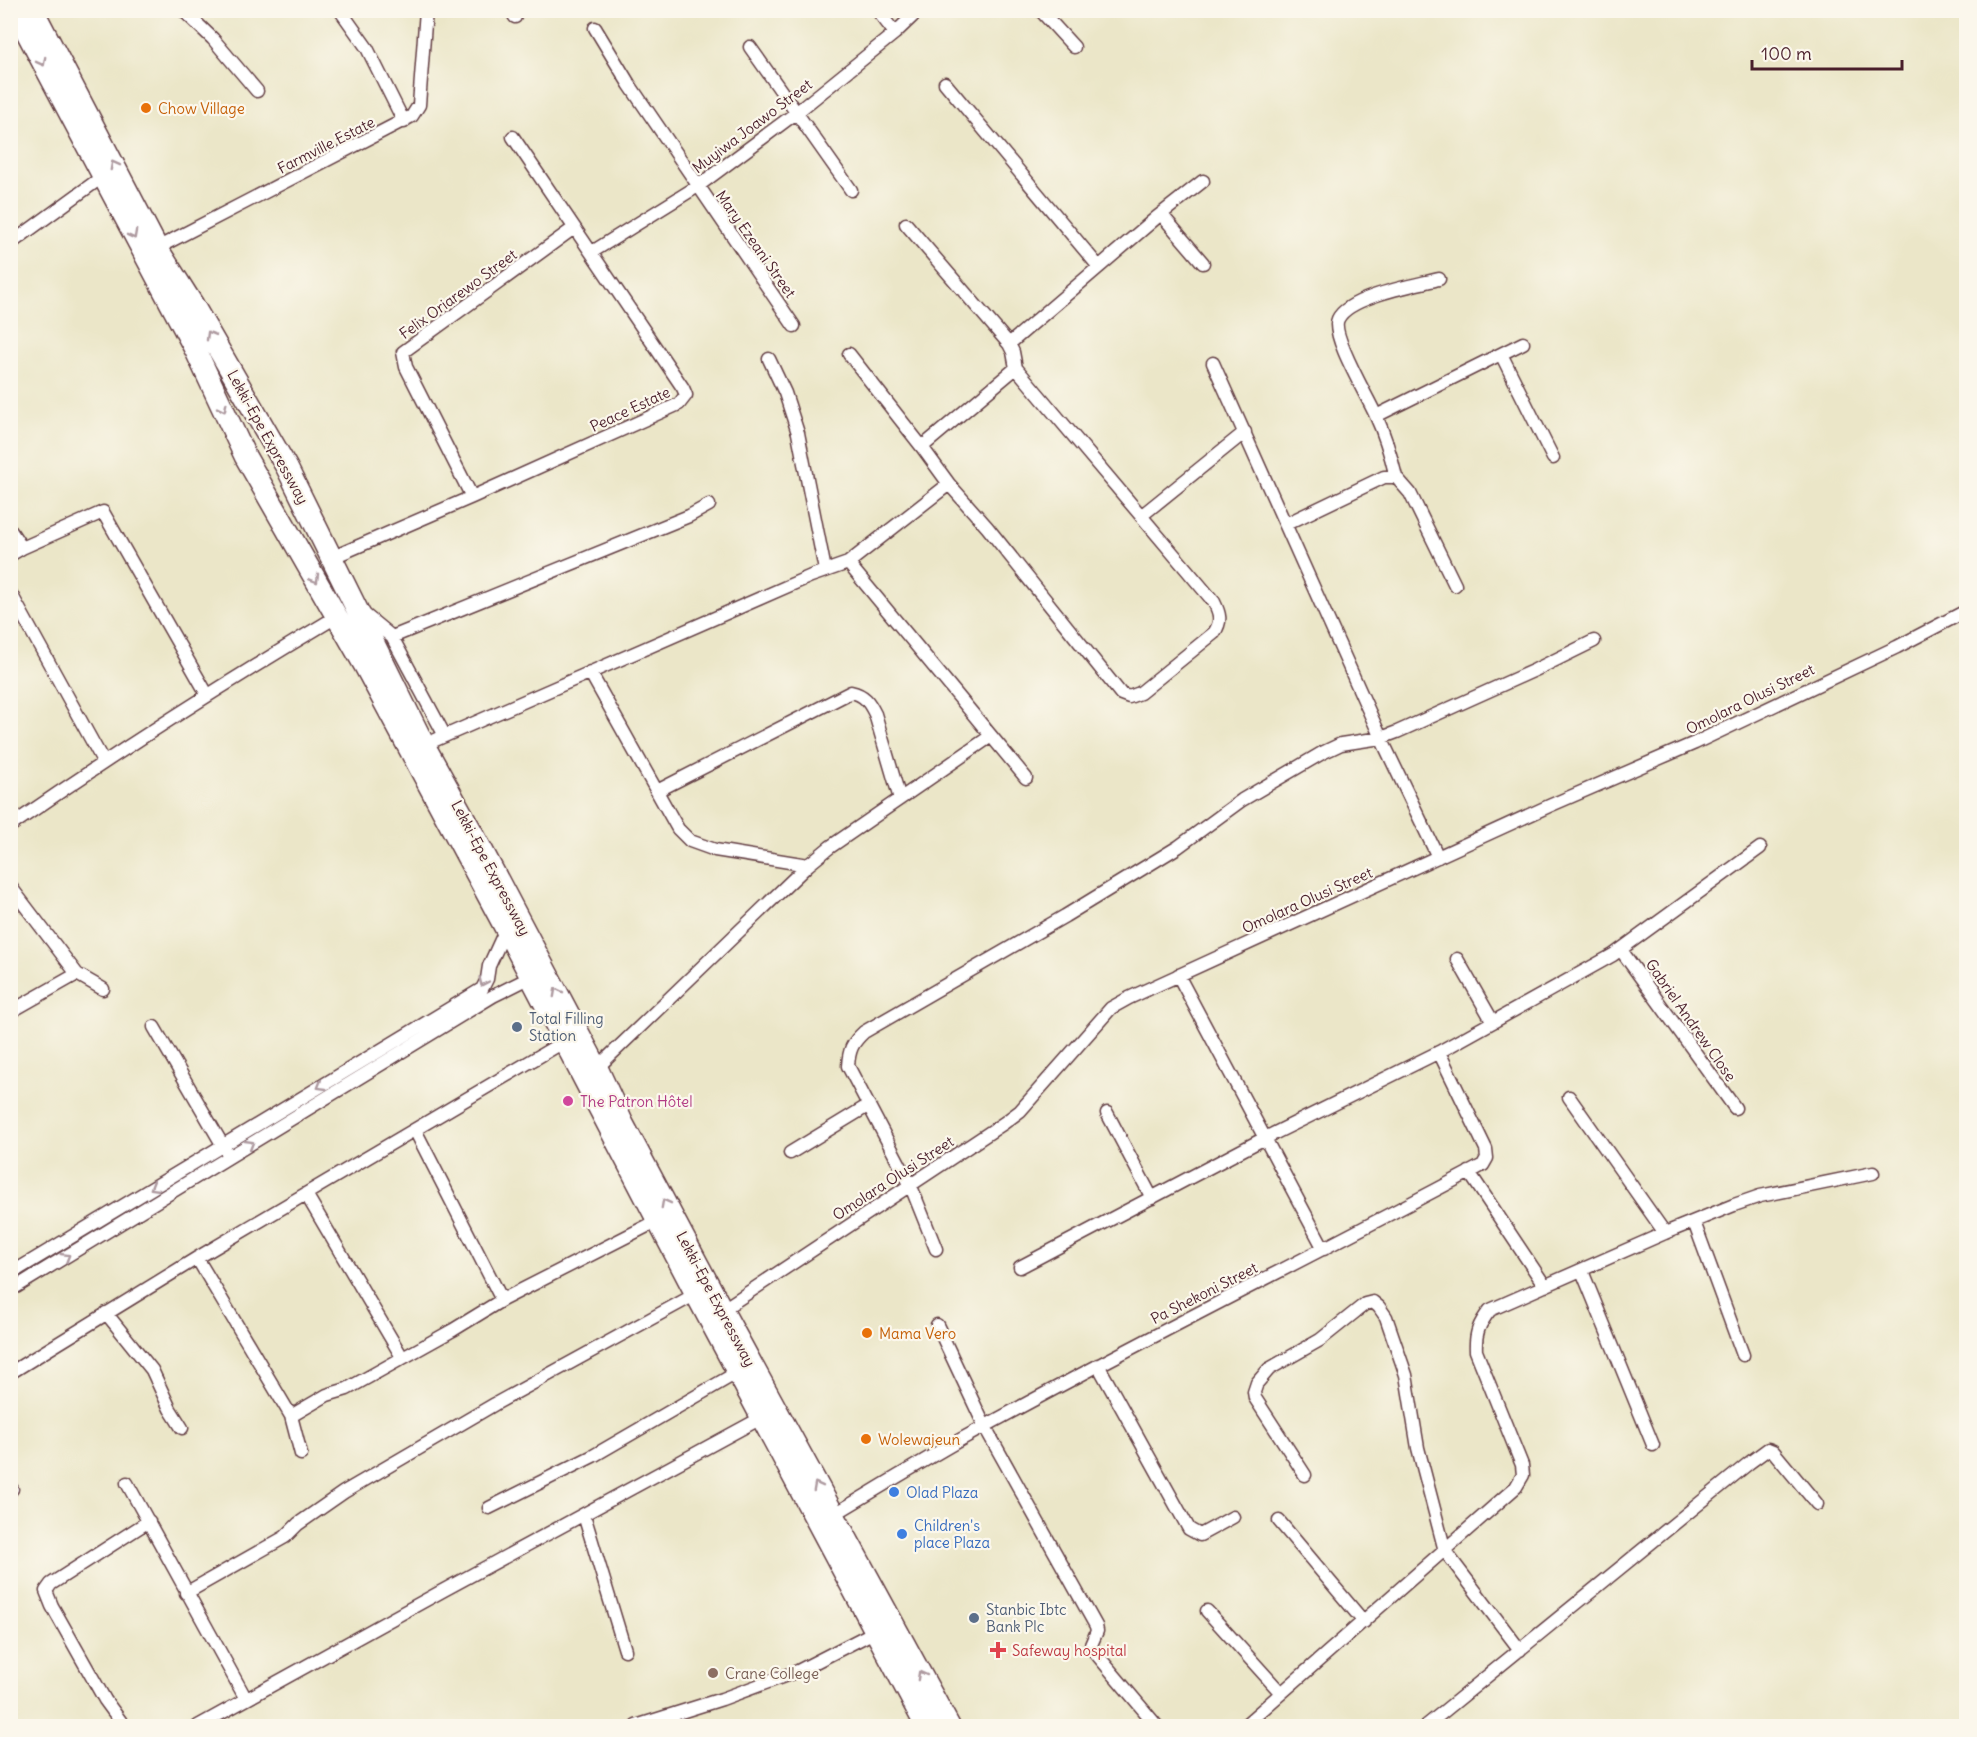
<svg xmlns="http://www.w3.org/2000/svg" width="1977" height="1737" font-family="Delius,sans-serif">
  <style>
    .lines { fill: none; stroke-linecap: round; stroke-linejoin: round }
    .street-casing { stroke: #623d43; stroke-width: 15 }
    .highway-casing { stroke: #623d43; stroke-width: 24 }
    .street { stroke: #fff; stroke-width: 12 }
    .highway { stroke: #fff; stroke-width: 21 }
    .oneway { stroke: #ae9aa0 }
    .food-dot { fill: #e8710a; stroke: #fbf7ec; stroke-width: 2 }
    .service-dot { fill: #5c6f8a; stroke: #fbf7ec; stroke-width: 2 }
    .hotel-dot { fill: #d1479c; stroke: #fbf7ec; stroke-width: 2 }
    .shop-dot { fill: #3f7fe0; stroke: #fbf7ec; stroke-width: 2 }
    .health-dot { fill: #e0444e; stroke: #fbf7ec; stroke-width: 2 }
    .education-dot { fill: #8d6e63; stroke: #fbf7ec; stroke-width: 2 }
    .labels { text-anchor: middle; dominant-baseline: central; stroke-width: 4.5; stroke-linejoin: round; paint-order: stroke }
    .food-label { font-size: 15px; fill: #c56008; stroke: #fbf7ec; text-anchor: start }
    .street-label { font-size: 15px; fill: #4a1f2b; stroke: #fbf7ec }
    .service-label { font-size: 15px; fill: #4e5e75; stroke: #fbf7ec; text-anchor: start }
    .hotel-label { font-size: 15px; fill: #b23c85; stroke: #fbf7ec; text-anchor: start }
    .shop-label { font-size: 15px; fill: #366cbe; stroke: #fbf7ec; text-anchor: start }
    .health-label { font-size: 15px; fill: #be3a42; stroke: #fbf7ec; text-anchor: start }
    .education-label { font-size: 15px; fill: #785e54; stroke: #fbf7ec; text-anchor: start }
  </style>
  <rect width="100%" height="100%" fill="#fbf7ec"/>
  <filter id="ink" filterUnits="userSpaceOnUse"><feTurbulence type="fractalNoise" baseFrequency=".0167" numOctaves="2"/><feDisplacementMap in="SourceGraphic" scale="12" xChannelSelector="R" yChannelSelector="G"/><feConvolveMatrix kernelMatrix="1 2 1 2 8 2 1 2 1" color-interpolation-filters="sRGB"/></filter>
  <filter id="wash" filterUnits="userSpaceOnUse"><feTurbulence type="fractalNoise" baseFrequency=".008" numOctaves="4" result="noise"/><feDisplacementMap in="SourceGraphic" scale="24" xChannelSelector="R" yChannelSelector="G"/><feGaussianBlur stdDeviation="1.35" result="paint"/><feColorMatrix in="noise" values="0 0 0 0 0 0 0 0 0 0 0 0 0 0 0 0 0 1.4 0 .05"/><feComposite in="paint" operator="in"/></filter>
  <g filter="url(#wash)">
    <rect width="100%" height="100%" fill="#ebe6c8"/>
  </g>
  <g filter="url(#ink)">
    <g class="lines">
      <defs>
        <path id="street" d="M 183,10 L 213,39 L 257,91
          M 340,10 L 367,48 L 404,122
          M 511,10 L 515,17
          M 877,10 L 895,33
          M 1040,10 L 1074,47
          M 595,28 L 629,84 L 794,326
          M 750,47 L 851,190
          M 945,83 L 1099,267
          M 1161,214 L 1203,263
          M 906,224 L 1009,344
          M 10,244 L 102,177
          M 157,248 L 412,116 L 419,105 L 426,10
          M 592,252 L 698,186 L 796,113 L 895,33 L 919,10
          M 849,354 L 922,447
          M 1501,354 L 1553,458
          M 769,359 L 785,393 L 798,433 L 825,570
          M 1213,363 L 1381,738 L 1438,857
          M 1376,416 L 1523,343
          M 1396,477 C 1391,456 1385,435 1376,416 C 1368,397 1330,335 1338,319 C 1349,296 1416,285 1439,279
          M 949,484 L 987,527 L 1121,694 L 1129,697 L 1140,693 L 1214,633 C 1222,621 1220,614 1214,602 L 1016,368
          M 472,497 L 406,367 L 403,352 L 574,228
          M 1141,516 L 1245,432
          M 1286,524 L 1384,477 L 1396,477 L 1410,493 L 1455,585
          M 10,530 L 22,548
          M 10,555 L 22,548 L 103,512 L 207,694
          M 331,558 L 472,497 L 679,404 L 686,395 L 683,388 L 513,137
          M 848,563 L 1026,778
          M 10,592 L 103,761
          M 364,614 L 392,637 L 689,516 L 709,505
          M 392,637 L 445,736
          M 590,672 L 678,829 L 690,841 L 715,850 L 808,865
          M 424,745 L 811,576 L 848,563 L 949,484 L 922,447 L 1016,368 L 1013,352 L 1009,344 L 1156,218 L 1203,181
          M 657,791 L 851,692 C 865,695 869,702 875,714 L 900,799
          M 10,826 C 117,752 225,683 336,617
          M 10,886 L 77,974 L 103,989
          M 1621,950 L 1735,1108
          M 1457,959 L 1493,1022
          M 1178,975 L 1324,1249
          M 10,1012 L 77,974
          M 154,1027 L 226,1151
          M 597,1068 L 808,865 L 830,847 L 991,736
          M 1569,1097 L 1665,1233
          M 1107,1113 L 1152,1198
          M 415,1130 L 502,1300
          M 790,1153 L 869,1105
          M 1469,1172 L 1545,1286
          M 306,1194 L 402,1357
          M 1694,1222 L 1743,1355
          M 936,1249 L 910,1184 L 848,1066 C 849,1050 852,1043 864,1032 L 1065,916 L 1178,847 L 1242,800 L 1322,753 L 1341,744 L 1381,738 L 1397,732 L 1535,670 L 1594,641
          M 197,1258 L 291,1416
          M 1020,1267 L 1265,1138 L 1439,1052 L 1613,955 L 1760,848
          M 1582,1271 L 1653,1445
          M 10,1274 L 482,989 L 487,979 L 489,966 L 506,929
          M 10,1284 L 16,1287 L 493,996 L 531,977
          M 722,1310 L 1004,1123 L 1020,1111 L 1111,1008 L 1129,998 L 1549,806 L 1695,743 L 1897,647 L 1966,611
          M 106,1313 L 152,1370 L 170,1409 L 182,1428
          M 937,1325 L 985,1427 L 1096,1626 L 1097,1631 L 1091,1645 L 1093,1650 L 1157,1726
          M 1098,1365 L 1189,1529 L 1200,1535 L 1233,1517
          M 10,1373 L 197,1258 L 565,1041
          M 301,1454 L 291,1416 L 327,1395 L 347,1389 L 453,1330 L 502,1300 L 657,1221
          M 1305,1475 L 1255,1398 L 1254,1392 L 1257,1383 L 1269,1369 L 1320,1340 L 1365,1304 L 1373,1302 L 1379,1307 L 1386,1317 L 1406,1375 L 1418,1448 L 1445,1551 L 1520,1650
          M 127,1483 L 246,1699
          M 10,1491 L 12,1489
          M 489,1508 L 593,1456 L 738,1372
          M 584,1515 L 625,1650
          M 833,1515 C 875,1490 916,1465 958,1441 C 1131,1345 1309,1258 1483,1165 L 1487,1158 L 1486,1149 L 1439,1052
          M 1279,1521 L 1364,1622
          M 186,1593 L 285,1537 L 298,1524 L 344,1492 L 495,1404 L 696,1294
          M 1207,1611 L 1281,1693
          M 124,1726 L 105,1700 L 52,1606 L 46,1591 L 51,1584 L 149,1521
          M 198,1726 L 444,1590 L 763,1417
          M 636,1726 L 722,1699 L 798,1671 L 876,1631
          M 1244,1726 L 1516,1487 L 1523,1475 L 1522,1465 L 1476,1351 C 1475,1333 1479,1324 1490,1310 L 1665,1233 L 1734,1205 L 1760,1196 L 1873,1173
          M 1426,1726 L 1749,1463 L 1768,1449 L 1773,1451 L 1817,1504"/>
        <path id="highway" d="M 15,10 L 195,349 L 245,456 L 365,666 L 506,929 L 696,1294 L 926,1726
          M 33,10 L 157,248 L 193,305 L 287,468 L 424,745 L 483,852 L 597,1068 L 623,1124 L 722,1310 L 949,1726"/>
      </defs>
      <use href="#street" class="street-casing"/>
      <use href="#highway" class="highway-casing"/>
      <use href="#street" class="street"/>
      <use href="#highway" class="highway"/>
    </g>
    <defs><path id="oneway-chevron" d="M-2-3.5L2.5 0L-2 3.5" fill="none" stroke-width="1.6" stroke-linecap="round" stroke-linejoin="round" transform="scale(1.5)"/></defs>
    <g class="oneway">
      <use href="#oneway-chevron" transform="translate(42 62) rotate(62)"/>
      <use href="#oneway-chevron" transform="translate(114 165) rotate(-118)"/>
      <use href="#oneway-chevron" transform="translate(133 235) rotate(62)"/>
      <use href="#oneway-chevron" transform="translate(210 335) rotate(-120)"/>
      <use href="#oneway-chevron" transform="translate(223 408) rotate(64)"/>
      <use href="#oneway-chevron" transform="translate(315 579) rotate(60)"/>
      <use href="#oneway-chevron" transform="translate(483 982) rotate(115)"/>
      <use href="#oneway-chevron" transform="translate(557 992) rotate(-118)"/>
      <use href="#oneway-chevron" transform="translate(321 1086) rotate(149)"/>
      <use href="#oneway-chevron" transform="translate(250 1144) rotate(-31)"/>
      <use href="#oneway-chevron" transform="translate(154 1187) rotate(149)"/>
      <use href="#oneway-chevron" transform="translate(665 1203) rotate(-118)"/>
      <use href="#oneway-chevron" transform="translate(66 1257) rotate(-31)"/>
      <use href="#oneway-chevron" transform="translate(817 1486) rotate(-118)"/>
      <use href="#oneway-chevron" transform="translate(921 1675) rotate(-119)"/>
    </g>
  </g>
  <g class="food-dot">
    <circle cx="146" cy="108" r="6"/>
    <circle cx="867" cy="1333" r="6"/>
    <circle cx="866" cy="1439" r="6"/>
  </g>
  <g class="service-dot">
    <circle cx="517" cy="1027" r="6"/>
    <circle cx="974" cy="1618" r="6"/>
  </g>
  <circle class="hotel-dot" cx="568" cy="1101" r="6"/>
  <g class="shop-dot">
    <circle cx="894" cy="1492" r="6"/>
    <circle cx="902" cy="1534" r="6"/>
  </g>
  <path class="health-dot" d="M995 1641h6v6h6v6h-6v6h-6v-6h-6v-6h6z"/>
  <circle class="education-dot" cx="713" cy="1673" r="6"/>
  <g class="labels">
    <g class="food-label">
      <text x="158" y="108">Chow Village</text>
      <text x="879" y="1333">Mama Vero</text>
      <text x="878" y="1439">Wolewajeun</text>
    </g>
    <g class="street-label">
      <text transform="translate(752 126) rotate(-37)">Muyiwa Joawo Street</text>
      <text transform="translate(326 145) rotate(-27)">Farmville Estate</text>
      <text transform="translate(756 244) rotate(55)">Mary Ezeani Street</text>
      <text transform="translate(458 294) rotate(-36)">Felix Oriarewo Street</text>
      <text transform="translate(630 409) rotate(-25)">Peace Estate</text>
      <text transform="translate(268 437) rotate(61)">Lekki-Epe Expressway</text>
      <text transform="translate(1750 699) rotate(-26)">Omolara Olusi Street</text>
      <text transform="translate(491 868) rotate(62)">Lekki-Epe Expressway</text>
      <text transform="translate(1307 900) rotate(-24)">Omolara Olusi Street</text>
      <text transform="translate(1691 1020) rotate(55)">Gabriel Andrew Close</text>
      <text transform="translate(893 1178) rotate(-33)">Omolara Olusi Street</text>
      <text transform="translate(1204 1293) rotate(-27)">Pa Shekoni Street</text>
      <text transform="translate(716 1299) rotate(62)">Lekki-Epe Expressway</text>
    </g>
    <g class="service-label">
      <text x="529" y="1018">Total Filling<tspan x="529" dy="17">Station</tspan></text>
      <text x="986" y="1609">Stanbic Ibtc<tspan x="986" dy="17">Bank Plc</tspan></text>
    </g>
    <g class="hotel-label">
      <text x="580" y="1101">The Patron Hôtel</text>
    </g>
    <g class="shop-label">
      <text x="906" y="1492">Olad Plaza</text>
      <text x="914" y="1525">Children's<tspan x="914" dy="17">place Plaza</tspan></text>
    </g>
    <g class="health-label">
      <text x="1012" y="1650">Safeway hospital</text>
    </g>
    <g class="education-label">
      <text x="725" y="1673">Crane College</text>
    </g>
  </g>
  <rect width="1977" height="1737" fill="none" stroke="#fbf7ec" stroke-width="36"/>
  <path d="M1752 60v9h150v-9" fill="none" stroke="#4a1f2b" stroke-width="3"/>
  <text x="1761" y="60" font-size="18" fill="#4a1f2b" stroke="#fbf7ec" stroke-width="4.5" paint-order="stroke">100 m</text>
</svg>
